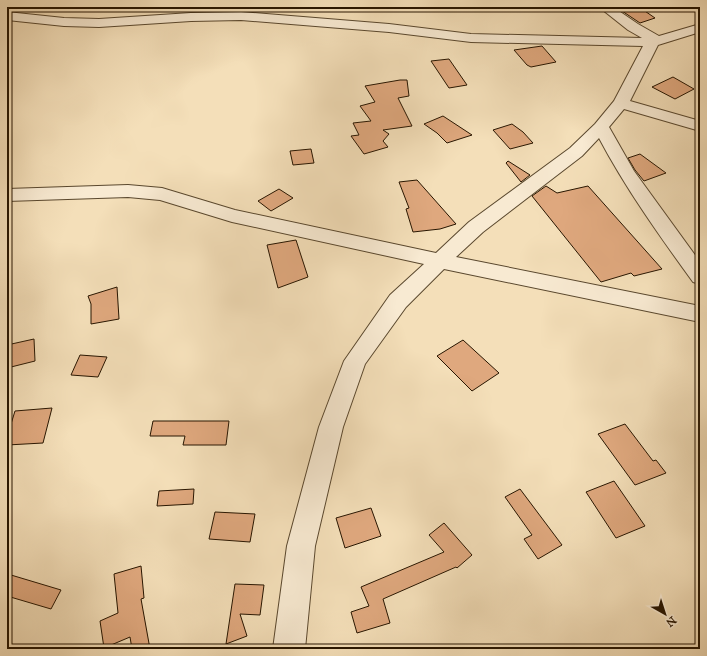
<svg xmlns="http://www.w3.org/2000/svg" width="707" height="656" font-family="'IM FELL Great Primer',serif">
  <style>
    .building { fill: #dfa87e; stroke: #271500 }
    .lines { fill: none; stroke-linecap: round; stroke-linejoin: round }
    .street-casing { stroke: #5a482e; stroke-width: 2 }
    .street { fill: #f8ead2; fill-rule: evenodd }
  </style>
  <rect width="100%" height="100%" fill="#f4dfb9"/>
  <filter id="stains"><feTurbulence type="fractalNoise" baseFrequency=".005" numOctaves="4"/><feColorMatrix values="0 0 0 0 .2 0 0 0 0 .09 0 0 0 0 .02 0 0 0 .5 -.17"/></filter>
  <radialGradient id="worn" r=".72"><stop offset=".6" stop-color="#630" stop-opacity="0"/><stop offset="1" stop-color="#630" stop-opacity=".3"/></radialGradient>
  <path class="building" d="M 616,7 L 639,7 L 655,18 L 640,23 Z
    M 542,46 L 556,62 L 531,67 L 527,65 L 514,50 Z
    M 449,59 L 467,85 L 449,88 L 431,61 Z
    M 673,77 L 694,89 L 675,99 L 652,87 Z
    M 400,80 L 407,80 L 409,96 L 398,98 L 412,126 L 383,130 L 389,134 L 383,141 L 388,147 L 364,154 L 351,136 L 359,135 L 353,123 L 371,121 L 360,106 L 375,102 L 365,86 Z
    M 443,116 L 472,135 L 447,143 L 437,133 L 424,124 Z
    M 512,124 L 523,132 L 533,143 L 510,149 L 493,130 Z
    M 311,149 L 314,163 L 293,165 L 290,151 Z
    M 640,154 L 666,173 L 644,181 L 635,170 L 628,158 Z
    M 508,161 L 530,175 L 521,182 L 506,163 Z
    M 417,180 L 456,224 L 440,229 L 413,232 L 406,209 L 409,208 L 399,182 Z
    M 546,186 L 557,193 L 588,186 L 662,269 L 634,276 L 631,273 L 601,282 L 532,196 Z
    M 279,189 L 293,198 L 271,211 L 258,201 Z
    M 296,240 L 308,277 L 278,288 L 267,245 Z
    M 117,287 L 119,319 L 91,324 L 91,304 L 88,296 Z
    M 34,339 L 35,361 L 7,368 L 7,345 Z
    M 463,340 L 499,373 L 472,391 L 437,356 Z
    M 80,355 L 107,357 L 98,377 L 71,375 Z
    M 52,408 L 43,443 L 7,445 L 7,437 L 15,411 Z
    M 153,421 L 229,421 L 226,445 L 183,445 L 185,436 L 150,436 Z
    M 625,424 L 653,461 L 656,460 L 666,473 L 635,485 L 598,434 Z
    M 614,481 L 645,526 L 616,538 L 586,492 Z
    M 194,489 L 193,504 L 157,506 L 159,491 Z
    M 520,489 L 562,545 L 538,559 L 524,539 L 532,535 L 505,497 Z
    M 371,508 L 381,536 L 345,548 L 336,518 Z
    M 215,512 L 255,514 L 250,542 L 209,539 Z
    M 444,523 L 472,555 L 457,568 L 456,567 L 383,599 L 390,623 L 357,633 L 351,612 L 369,606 L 361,587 L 444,552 L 429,535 Z
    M 141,566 L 144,598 L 141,599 L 150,649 L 132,649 L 130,637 L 104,648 L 100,621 L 118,613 L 114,574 Z
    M 11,575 L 61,590 L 51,609 L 7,596 L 7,583 Z
    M 235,584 L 264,585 L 260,615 L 240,614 L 247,636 L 226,644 Z"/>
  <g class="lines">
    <defs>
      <path id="street" d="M 599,7 L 613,7 L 638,24 L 659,36 L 700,24 L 700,32 L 658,45 L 630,101 L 700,121 L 700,131 L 624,109 L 609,127 L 634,171 L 700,262 L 700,284 L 693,282 C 659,235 626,189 599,138 L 582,156 L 483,232 L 456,257 L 700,306 L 700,322 L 444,269 L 406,307 L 365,364 L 343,427 L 315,546 L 305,649 L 273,649 L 287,546 L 319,427 L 344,361 L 390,295 L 424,264 L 232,222 L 160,200 L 128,197 L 7,201 L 7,189 L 128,185 L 162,188 L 235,210 L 436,253 L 469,222 L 570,148 L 595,124 L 614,101 L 643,46 L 471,42 L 389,32 L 241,20 L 191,21 L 99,27 L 64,26 L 7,20 L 7,12 L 64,18 L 99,19 L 191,13 L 241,12 L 389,24 L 471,34 L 642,38 L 628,30 Z"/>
    </defs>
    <use href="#street" class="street-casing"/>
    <use href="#street" class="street"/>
  </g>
  <rect width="707" height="656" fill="none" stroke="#f4dfb9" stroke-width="24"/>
  <rect x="8" y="8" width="691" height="640" fill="none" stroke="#271500" stroke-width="2"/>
  <rect x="12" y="12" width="683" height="632" fill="none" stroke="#271500"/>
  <g transform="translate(665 614) rotate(141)" stroke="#f8ead2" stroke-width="3" paint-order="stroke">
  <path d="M0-3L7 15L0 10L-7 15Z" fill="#271500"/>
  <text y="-6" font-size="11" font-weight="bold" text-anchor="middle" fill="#271500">N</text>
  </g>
  <rect width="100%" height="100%" filter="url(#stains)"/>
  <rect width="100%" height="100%" fill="url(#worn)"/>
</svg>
